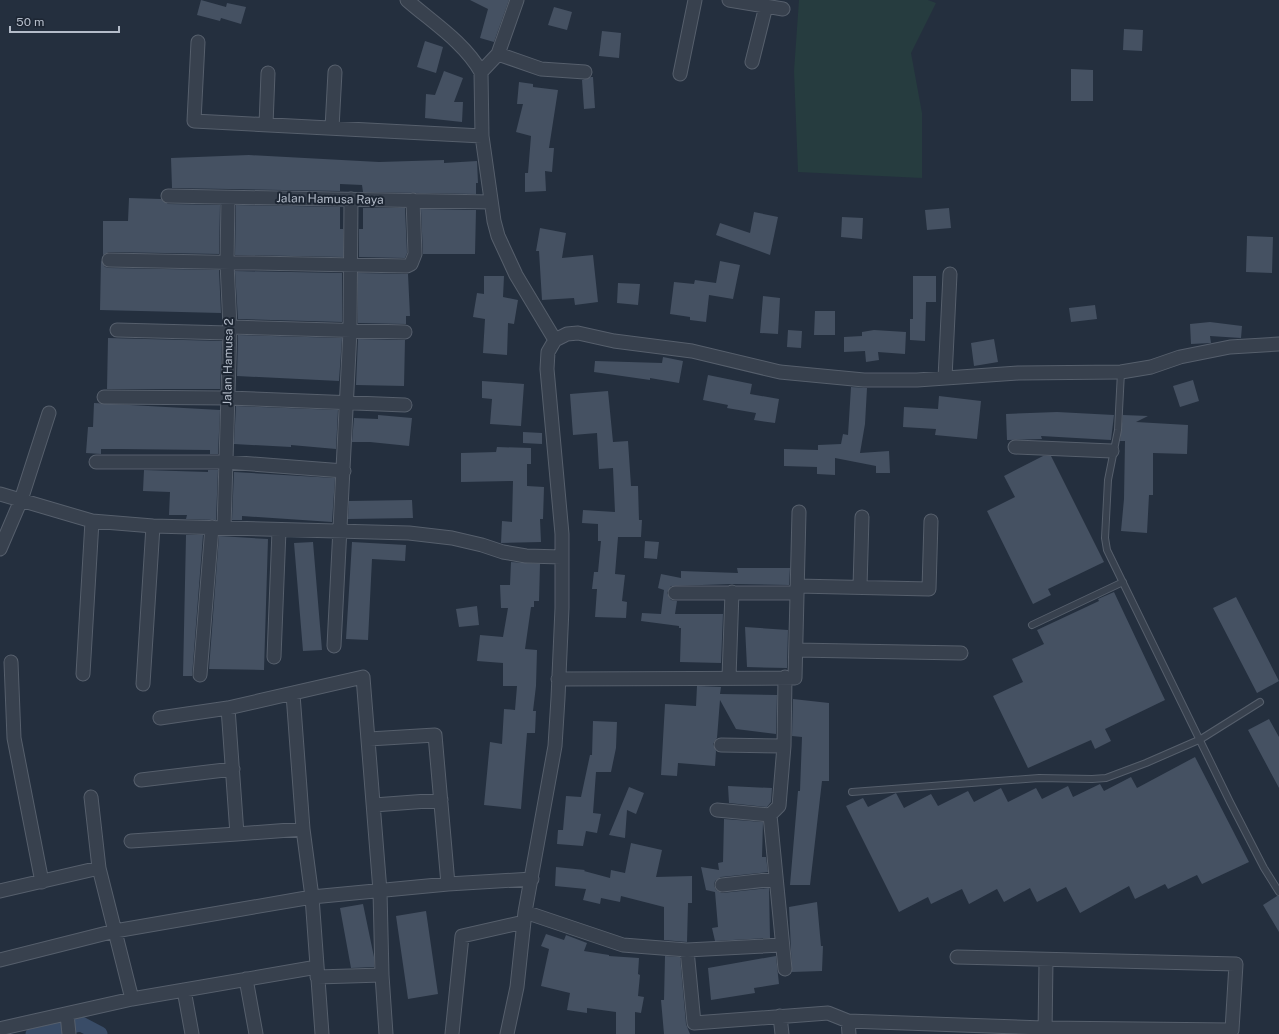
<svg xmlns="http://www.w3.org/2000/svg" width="1279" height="1034" font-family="'Public Sans',sans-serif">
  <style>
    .green { fill: #263c3f }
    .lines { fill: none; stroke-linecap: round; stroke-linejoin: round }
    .canal { stroke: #394c67; stroke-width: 15 }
    .building { fill: #455162 }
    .service-casing { stroke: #565f6c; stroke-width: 8 }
    .minor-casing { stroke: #565f6c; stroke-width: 15 }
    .service { stroke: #38414e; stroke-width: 6 }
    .minor { stroke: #38414e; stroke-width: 13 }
    .labels { text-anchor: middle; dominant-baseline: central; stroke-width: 4; stroke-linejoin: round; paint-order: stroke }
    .street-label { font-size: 12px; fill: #b4bcc9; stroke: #1d2633 }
  </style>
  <rect width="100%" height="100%" fill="#242f3e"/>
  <path class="green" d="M 799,0 L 928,0 L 936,3 L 911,53 L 922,113 L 922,178 L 798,172 L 794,71 Z"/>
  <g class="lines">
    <path class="canal" d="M 33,1034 L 81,1024 L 100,1034"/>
  </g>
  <path class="building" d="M 201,0 L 226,7 L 227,3 L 246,7 L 241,24 L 221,18 L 220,21 L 197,15 Z
    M 470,0 L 509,0 L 494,42 L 480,38 L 488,9 Z
    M 554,7 L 572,12 L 567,30 L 548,25 Z
    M 1124,29 L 1143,30 L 1142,51 L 1123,50 Z
    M 602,31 L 621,33 L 619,58 L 599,56 Z
    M 425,41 L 443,47 L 436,73 L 417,67 Z
    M 1071,69 L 1093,70 L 1093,101 L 1071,101 Z
    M 444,71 L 463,78 L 454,102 L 463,102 L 462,122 L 425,118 L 426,94 L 435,95 Z
    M 591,77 L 593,77 L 595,108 L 584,109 L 582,80 Z
    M 519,82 L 533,84 L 533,87 L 558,90 L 549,148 L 554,148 L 552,172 L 545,171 L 546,191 L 525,192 L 525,173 L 528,173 L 531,136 L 516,132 L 523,104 L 517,104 Z
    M 249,155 L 379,162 L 444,160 L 444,163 L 477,161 L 478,183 L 476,183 L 476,194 L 363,192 L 362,185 L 340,184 L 340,191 L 172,188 L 171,158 Z
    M 129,198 L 161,199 L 168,204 L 220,205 L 219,254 L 109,252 L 103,255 L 103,221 L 128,221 Z
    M 236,205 L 340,207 L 340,229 L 343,229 L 343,257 L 235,255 Z
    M 363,208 L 405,208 L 407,253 L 405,258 L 359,257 L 359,229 L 363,229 Z
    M 949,208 L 951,228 L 927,230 L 925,210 Z
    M 421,209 L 476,210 L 475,254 L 423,254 Z
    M 754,212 L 778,217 L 770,255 L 716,235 L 720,223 L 750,233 Z
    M 842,217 L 863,218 L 862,239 L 841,237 Z
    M 540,228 L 566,233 L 562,258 L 593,255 L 598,302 L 575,305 L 574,298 L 542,300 L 539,251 L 536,251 Z
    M 1247,236 L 1273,237 L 1272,273 L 1246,272 Z
    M 101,260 L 105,267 L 109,268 L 219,270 L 221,313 L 100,310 Z
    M 720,261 L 740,265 L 733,299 L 709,295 L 706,322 L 690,320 L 690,317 L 670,314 L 674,282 L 694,284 L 695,280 L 716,283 Z
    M 235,271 L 342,273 L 342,322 L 238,319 Z
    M 358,273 L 408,274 L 410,316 L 406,316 L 406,324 L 358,323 Z
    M 484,276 L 504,276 L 503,297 L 518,300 L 514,324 L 508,323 L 507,355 L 483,353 L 485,319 L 473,317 L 477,293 L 484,294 Z
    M 913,276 L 936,276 L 936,302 L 926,302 L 925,341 L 910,340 L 910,319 L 913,319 Z
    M 618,283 L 640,284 L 638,305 L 617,303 Z
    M 763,296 L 780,298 L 778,334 L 760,333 Z
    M 1095,305 L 1097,319 L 1071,322 L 1069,308 Z
    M 815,311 L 835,311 L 835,335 L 814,335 Z
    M 1210,322 L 1242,326 L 1241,338 L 1210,336 L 1211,343 L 1191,344 L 1190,324 Z
    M 788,330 L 802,331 L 801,348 L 787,347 Z
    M 874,330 L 906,332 L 905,354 L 878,352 L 879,360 L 866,362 L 865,351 L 844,352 L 844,337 L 862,336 L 862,332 Z
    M 238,335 L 342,338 L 339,381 L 237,376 Z
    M 108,338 L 222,341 L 220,389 L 107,389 Z
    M 358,339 L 405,340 L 404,386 L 356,385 Z
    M 994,339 L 998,362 L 974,366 L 971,343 Z
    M 663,357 L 683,361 L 679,383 L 650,378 L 650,380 L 594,372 L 595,361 L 662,363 Z
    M 708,375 L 752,384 L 750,394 L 779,399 L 775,423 L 754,420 L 756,413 L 727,408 L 728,405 L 703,400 Z
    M 1193,380 L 1199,401 L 1180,407 L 1173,386 Z
    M 482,381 L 524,384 L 521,426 L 490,424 L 492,399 L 482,398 Z
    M 851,387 L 867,388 L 865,424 L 860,453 L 889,451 L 890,473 L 876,473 L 876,466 L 835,458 L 835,475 L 817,474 L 817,467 L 784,466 L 784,449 L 818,450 L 818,445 L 841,444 L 843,434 L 848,435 Z
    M 608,391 L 613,442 L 628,441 L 631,486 L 638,486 L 639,520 L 642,520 L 641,537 L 618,537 L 615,574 L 625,575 L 622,601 L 627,602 L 626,618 L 595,617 L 597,589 L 592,589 L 594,572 L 598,572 L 601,541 L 598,541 L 598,524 L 582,523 L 583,510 L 615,512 L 613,468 L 599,469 L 597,433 L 573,435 L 570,394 Z
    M 939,396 L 981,401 L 977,439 L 935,435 L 936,429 L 903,427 L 904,407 L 938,409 Z
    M 94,403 L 220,410 L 218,454 L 210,454 L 210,450 L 120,449 L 101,449 L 101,454 L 86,453 L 88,427 L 93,427 Z
    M 236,406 L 338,410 L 336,449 L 291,445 L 291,447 L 234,444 Z
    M 1057,412 L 1114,415 L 1111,440 L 1041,436 L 1042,439 L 1007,440 L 1006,414 Z
    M 378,415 L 412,418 L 409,446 L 370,442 L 352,442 L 354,418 L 378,419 Z
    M 1123,415 L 1148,416 L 1136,422 L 1188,425 L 1187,454 L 1153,453 L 1153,495 L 1149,495 L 1147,533 L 1121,531 L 1124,499 L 1125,441 L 1120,441 Z
    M 523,432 L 542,433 L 542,444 L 523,443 Z
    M 497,447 L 531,448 L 531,464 L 527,464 L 527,486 L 544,487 L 543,519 L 540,519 L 541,542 L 501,543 L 502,521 L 512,522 L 513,481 L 461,482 L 461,453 L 496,452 Z
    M 1043,456 L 1051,456 L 1104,562 L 1048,589 L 1051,595 L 1033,604 L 987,511 L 1015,497 L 1004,476 Z
    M 144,470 L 208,472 L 208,470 L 218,470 L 216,520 L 186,519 L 187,515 L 169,515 L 170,492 L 143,491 Z
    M 234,472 L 335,478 L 332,522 L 242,516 L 242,520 L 232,520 Z
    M 412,500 L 413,518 L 348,519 L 349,501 Z
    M 186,535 L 203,535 L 192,676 L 183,676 Z
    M 219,536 L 268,539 L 264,670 L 209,669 Z
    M 645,541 L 659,542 L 657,559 L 644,558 Z
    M 313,542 L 322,650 L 303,651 L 294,543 Z
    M 352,542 L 406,545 L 405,561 L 372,559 L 368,640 L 346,639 Z
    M 511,562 L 540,564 L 539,601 L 534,601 L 534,607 L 531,607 L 525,649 L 537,650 L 536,686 L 533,711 L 536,711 L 535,733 L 527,733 L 521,809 L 484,805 L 490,742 L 502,744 L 504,709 L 515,710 L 517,686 L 503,686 L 503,663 L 477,661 L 480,635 L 503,637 L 508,608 L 501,608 L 500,585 L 510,585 Z
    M 737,568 L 790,568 L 789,585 L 732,584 L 671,586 L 667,593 L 671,600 L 677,601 L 675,614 L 723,614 L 721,663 L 680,662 L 681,628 L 679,628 L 679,626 L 641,621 L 642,613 L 661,614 L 664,590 L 658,588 L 661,574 L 681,578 L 681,571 L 738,573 Z
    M 1114,592 L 1165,700 L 1105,729 L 1111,741 L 1095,749 L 1091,740 L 1028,768 L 993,696 L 1023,682 L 1012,659 L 1044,644 L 1037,630 L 1099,601 L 1098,599 Z
    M 1236,597 L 1279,681 L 1257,693 L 1213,608 Z
    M 477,606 L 479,625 L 459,627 L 456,609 Z
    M 745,627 L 788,630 L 787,668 L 747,667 Z
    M 697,686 L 721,687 L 720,694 L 777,695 L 776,734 L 736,729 L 720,700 L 717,738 L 713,744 L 716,751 L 715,766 L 678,763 L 677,776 L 661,775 L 665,704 L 696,706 Z
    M 793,699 L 829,703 L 829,781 L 822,781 L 810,885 L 790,885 L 798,791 L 800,791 L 802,737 L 792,736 Z
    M 1269,719 L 1279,737 L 1279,788 L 1248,730 Z
    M 593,721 L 617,722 L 616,748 L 611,772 L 596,772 L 593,813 L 601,814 L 597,833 L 586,831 L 583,846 L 557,844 L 558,830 L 563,830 L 566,796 L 581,797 L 590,755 L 592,755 Z
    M 1195,757 L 1249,862 L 1202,884 L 1197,875 L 1168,889 L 1165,884 L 1135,899 L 1129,886 L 1080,913 L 1066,887 L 1037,902 L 1030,888 L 1004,902 L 997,889 L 969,904 L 962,889 L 931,904 L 928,897 L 899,912 L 846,806 L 863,798 L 868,807 L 896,793 L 904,808 L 931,794 L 938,806 L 968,791 L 974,802 L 1001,788 L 1008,802 L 1036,788 L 1042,799 L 1068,786 L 1073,797 L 1100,784 L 1104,791 L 1131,777 L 1137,788 Z
    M 728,786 L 772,788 L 771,802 L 767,807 L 729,803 Z
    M 629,787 L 644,793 L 636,814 L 627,810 L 625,838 L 609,835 Z
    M 724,819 L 763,822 L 762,857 L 766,857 L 768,872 L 721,877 L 715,881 L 714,885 L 716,890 L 722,893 L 769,888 L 770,938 L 715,941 L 712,928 L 718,927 L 715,892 L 706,890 L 701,867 L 719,870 L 718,863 L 723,862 Z
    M 631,843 L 662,850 L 656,877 L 692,876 L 692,903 L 688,903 L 687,942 L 664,940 L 664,907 L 621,896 L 620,902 L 601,898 L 600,904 L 583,900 L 586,889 L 555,886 L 556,867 L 585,870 L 584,871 L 610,878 L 611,870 L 625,873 Z
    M 1277,896 L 1279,896 L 1279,932 L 1263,905 Z
    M 817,902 L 821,946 L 823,946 L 822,971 L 792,972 L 789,907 Z
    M 363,904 L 374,957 L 374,967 L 351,968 L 340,908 Z
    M 426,911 L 438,994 L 408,999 L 396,916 Z
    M 546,934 L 564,940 L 566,935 L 587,943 L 584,951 L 609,955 L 609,956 L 639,958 L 638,974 L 640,975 L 638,996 L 644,997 L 641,1013 L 635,1012 L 635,1034 L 616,1034 L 616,1012 L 587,1008 L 587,1013 L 567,1010 L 570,993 L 541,986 L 549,949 L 541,946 Z
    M 665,956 L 680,957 L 686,1024 L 690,1034 L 664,1034 L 661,1000 L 664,1000 Z
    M 776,956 L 779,984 L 754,988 L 755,993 L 711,1000 L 708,968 Z"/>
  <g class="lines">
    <defs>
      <path id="service" d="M 1121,372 L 1118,430 L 1108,480 L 1105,538 L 1107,550 L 1230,802 L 1264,868 L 1279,892
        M 1032,625 L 1123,582
        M 852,792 L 1039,778 L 1092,779 L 1106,778 L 1146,763 L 1201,739 L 1260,702"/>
      <path id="minor" d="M 407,0 C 432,22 464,42 481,72 L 482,136 L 494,221 L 498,236 L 516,275 L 555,340
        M 729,0 L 783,9
        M 198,42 L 194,121 L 482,136
        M 498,54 L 541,69 L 585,72
        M 752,62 L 766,6
        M 481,72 L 498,54 L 517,0
        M 680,74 L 695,0
        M 266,125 L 268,73
        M 332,128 L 335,72
        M 168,196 L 491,202
        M 109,260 L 407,266 L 411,264 L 415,254 L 413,200
        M 230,327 L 405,332
        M 117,330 L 229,333
        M 945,378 L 950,274
        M 104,397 L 228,398 L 405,405
        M 1015,447 L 1112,451
        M 96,462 L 226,462 L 344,471
        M 0,494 L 92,521 L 153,526 L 409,533 L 452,538 L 482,545 L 503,552 L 526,556 L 562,557
        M 224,527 L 230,327 L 227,263 L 228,198
        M 0,549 L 21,500 L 49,413
        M 797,586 L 929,589 L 931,521
        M 860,587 L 862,517
        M 675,593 L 797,593
        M 334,646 L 350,331 L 351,199
        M 796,650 L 961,653
        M 274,657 L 279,530
        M 11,662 L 14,738 L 42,882
        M 83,674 L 92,521
        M 200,675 L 212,527
        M 729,677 L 732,592
        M 785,677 L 784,746 L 779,806 L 770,815 L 785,969
        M 558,679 L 795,678 L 799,512
        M 143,684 L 153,526
        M 293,694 L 303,829 L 312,897 L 322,1034
        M 160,718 L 228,708 L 363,677 L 380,891 L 382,975 L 386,1034
        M 369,739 L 435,735 L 448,884
        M 721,745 L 784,746
        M 141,780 L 233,769
        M 91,797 L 99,868 L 132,999
        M 374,805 L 441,800
        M 717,810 L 770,815
        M 237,834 L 303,829
        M 131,841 L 237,834 L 228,708
        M 722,885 L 776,879
        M 0,891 L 99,868
        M 525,912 L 623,945 L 687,950 L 781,945
        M 687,950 L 694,1023 L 828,1013 L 848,1021 L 1044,1028 L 1232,1030 L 1236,964 L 957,957
        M 0,960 L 115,931 L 312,897 L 448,884 L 532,879
        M 317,977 L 382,975
        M 246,979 L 256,1034
        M 184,990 L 192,1034
        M 67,1014 L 69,1034
        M 780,1016 L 782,1034
        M 848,1021 L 849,1034
        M 3,1028 L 132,999 L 317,967
        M 452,1034 L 462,936 L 524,922
        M 507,1034 L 517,987 L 525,912 L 555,746 L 558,698 L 562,608 L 562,534 L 547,369 L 548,352 L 555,340 L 567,334 L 578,333 L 614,341 L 692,351 L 780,372 L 864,380 L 917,380 L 1018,373 L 1121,372 L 1151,367 L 1180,357 L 1230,347 L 1279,344
        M 1045,1034 L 1046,960"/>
    </defs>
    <use href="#service" class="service-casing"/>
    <use href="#minor" class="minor-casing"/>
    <use href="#service" class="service"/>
    <use href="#minor" class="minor"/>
  </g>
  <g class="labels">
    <g class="street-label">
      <text transform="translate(330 199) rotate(1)">Jalan Hamusa Raya</text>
      <text transform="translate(228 362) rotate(-89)">Jalan Hamusa 2</text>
    </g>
  </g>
  <path d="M10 26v6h109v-6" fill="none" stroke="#b4bcc9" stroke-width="2"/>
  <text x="16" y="26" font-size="12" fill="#b4bcc9" stroke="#1d2633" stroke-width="3" paint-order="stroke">50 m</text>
</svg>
